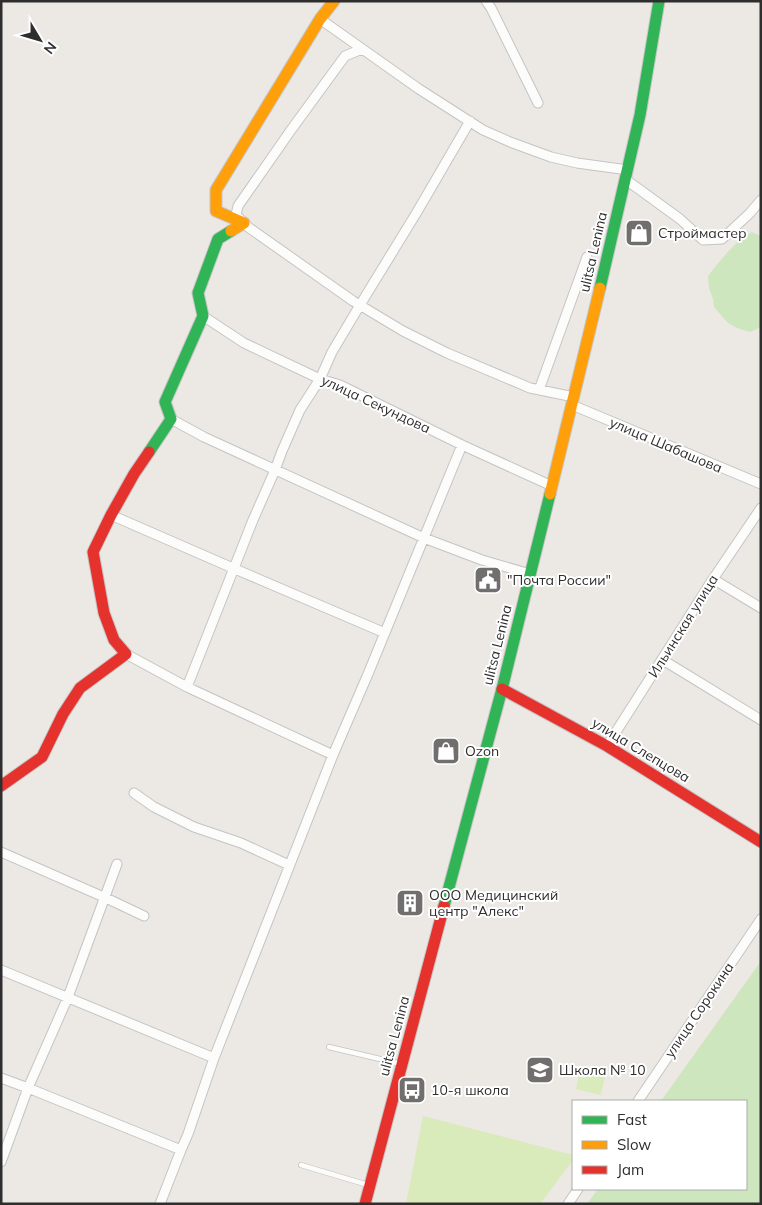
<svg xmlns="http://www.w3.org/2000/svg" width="762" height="1205" font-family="Mulish,sans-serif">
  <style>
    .green { fill: #cee6be }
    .pitch { fill: #d9eabb }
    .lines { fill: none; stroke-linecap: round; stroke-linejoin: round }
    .lane-casing { stroke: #c5c4c5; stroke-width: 6 }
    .street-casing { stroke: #c5c4c5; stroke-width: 11 }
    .fast-casing { stroke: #c5c4c5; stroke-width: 13 }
    .slow-casing { stroke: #c5c4c5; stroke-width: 13 }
    .jam-casing { stroke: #c5c4c5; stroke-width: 13 }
    .lane { stroke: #fcfcfb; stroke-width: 4.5 }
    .street { stroke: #fcfcfb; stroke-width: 9 }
    .fast { stroke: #30b455; stroke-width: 11 }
    .slow { stroke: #ff9f0a; stroke-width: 11 }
    .jam { stroke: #e5322d; stroke-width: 11 }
    .labels { text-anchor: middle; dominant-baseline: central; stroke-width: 4; stroke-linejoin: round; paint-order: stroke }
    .poi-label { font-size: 14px; fill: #2e2e2e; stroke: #fff; text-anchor: start }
    .street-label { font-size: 14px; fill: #2e2e2e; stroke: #fff }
  </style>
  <rect width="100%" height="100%" fill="#ece8e4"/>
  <path class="green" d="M 752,232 L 761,236 L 761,327 L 750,332 L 737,328 L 728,323 L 714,307 L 713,299 L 709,288 L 708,276 C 719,262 736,240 752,232 Z
    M 761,961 L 761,1204 L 587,1204 L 598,1189 L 746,1189 L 746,1101 L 661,1101 Z"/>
  <path class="pitch" d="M 580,1070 L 605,1076 L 601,1095 L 576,1089 Z
    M 423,1116 L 573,1155 L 573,1160 L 540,1204 L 406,1204 Z"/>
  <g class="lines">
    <defs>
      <path id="lane" d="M 329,1047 L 401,1064
        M 301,1165 L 368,1185"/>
      <path id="street" d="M 486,1 L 491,8 L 538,103
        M 320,19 L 419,89 L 483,130 L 510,142 L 551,157 L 577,163 L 628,170
        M 362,49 L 345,56 L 291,130 L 238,206 L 236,215 L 248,227 L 353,301 L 403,331 L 447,353 L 530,388 L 574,397
        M 625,179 L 680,219 L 703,240 L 722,239 L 750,213 L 761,200
        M 203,316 L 244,343 L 320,379 L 340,385 L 462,445 L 552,486
        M 539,390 L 587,257
        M 572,405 L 761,484
        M 171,419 L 204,437 L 424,538 L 482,560 L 530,574
        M 111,515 L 235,569 L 385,633
        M 713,579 L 761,608
        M 126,654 L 187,687 L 333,755
        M 663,660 L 761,720
        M 187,687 L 253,520 L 275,470 L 282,451 L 300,410 L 320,379 L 332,352 L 360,305 L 417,212 L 470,121
        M 607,746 L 713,579 L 761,508
        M 134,793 L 154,807 L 194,827 L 241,843 L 289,865
        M 1,852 L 106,898 L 144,916
        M 1,970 L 214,1058
        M 1,1078 L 28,1088 L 181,1150
        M 638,1101 L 761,919
        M 1,1162 L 28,1088 L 68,997 L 117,864
        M 160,1204 L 181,1150 L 188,1134 L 214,1058 L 333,755 L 368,674 L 462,445
        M 568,1204 L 578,1189"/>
      <path id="fast" d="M 600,288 L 640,115 L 659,1
        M 149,452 L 171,419 L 165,402 L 203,316 L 198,293 L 218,239 L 231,231
        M 444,906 L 502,689 L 550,494"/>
      <path id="slow" d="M 231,231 L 244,223 L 216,211 L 216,190 L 320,19 L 334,1
        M 550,494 L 600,288"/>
      <path id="jam" d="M 502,689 L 607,746 L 761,842
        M 1,786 L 42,757 L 63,714 L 80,688 L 126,654 L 114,640 L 104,613 L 93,552 L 111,515 L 134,474 L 149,452
        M 365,1204 L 444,906"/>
    </defs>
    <use href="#lane" class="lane-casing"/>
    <use href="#street" class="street-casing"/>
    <use href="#fast" class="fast-casing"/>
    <use href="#slow" class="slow-casing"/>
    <use href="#jam" class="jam-casing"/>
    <use href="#lane" class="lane"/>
    <use href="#street" class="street"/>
    <use href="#fast" class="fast"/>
    <use href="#slow" class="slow"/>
    <use href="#jam" class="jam"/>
  </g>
  <defs>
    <symbol id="shop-square" viewBox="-11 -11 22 22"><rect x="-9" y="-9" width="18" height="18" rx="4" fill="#706f6e" stroke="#fff"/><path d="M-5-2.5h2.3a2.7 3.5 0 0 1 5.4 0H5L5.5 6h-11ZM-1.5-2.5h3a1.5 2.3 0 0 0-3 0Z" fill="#fff"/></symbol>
    <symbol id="civic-square" viewBox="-11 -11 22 22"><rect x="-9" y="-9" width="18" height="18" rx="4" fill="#706f6e" stroke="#fff"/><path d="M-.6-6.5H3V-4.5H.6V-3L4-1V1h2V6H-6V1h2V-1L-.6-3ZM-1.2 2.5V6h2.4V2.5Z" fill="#fff"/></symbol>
    <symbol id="building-square" viewBox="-11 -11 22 22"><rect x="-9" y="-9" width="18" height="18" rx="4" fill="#706f6e" stroke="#fff"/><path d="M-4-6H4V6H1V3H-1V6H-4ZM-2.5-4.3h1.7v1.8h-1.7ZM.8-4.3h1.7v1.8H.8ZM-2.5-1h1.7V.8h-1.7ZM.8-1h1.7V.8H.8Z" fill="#fff"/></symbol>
    <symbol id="school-square" viewBox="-11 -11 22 22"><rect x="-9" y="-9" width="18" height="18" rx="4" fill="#706f6e" stroke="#fff"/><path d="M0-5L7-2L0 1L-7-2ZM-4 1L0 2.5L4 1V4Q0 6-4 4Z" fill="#fff"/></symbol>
    <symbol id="bus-square" viewBox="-11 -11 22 22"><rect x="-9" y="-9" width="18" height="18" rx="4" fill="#706f6e" stroke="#fff"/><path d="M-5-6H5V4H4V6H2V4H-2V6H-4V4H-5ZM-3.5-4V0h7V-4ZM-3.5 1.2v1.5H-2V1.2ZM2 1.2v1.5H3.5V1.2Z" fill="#fff"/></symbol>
  </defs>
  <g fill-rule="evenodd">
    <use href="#shop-square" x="623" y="217" width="32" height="32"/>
    <use href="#civic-square" x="472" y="564" width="32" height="32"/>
    <use href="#shop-square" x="430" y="735" width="32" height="32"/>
    <use href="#building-square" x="394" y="887" width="32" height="32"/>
    <use href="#school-square" x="524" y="1054" width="32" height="32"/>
    <use href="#bus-square" x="396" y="1074" width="32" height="32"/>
  </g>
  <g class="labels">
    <g class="poi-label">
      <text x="658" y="233">Строймастер</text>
      <text x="507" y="580">"Почта России"</text>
      <text x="465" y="751">Ozon</text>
      <text x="429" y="895">ООО Медицинский<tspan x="429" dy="16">центр "Алекс"</tspan></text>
      <text x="559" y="1070">Школа № 10</text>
      <text x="431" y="1090">10-я школа</text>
    </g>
    <g class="street-label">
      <text transform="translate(593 252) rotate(-77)">ulitsa Lenina</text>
      <text transform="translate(376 404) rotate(25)">улица Секундова</text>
      <text transform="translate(666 445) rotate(23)">улица Шабашова</text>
      <text transform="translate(683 626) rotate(-58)">Ильинская улица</text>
      <text transform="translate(497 645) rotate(-76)">ulitsa Lenina</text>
      <text transform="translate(641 750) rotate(31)">улица Слепцова</text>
      <text transform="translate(699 1010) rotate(-56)">улица Сорокина</text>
      <text transform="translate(394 1036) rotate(-75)">ulitsa Lenina</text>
    </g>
  </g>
  <rect width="762" height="1205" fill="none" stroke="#2e2e2e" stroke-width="5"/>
  <rect x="572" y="1100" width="175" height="90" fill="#ffffff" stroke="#ababab"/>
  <rect x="582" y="1116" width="25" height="8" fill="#30b455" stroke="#ababab"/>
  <text x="617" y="1125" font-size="15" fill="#2e2e2e">Fast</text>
  <rect x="582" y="1141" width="25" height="8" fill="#ff9f0a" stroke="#ababab"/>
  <text x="617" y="1150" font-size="15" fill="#2e2e2e">Slow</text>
  <rect x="582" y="1166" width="25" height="8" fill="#e5322d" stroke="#ababab"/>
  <text x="617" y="1175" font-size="15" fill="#2e2e2e">Jam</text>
  <g transform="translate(40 40) rotate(128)" stroke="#ffffff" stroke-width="4" paint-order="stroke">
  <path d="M0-4L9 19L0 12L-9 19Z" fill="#2e2e2e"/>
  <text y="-8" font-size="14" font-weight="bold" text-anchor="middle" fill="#2e2e2e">N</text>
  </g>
</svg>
